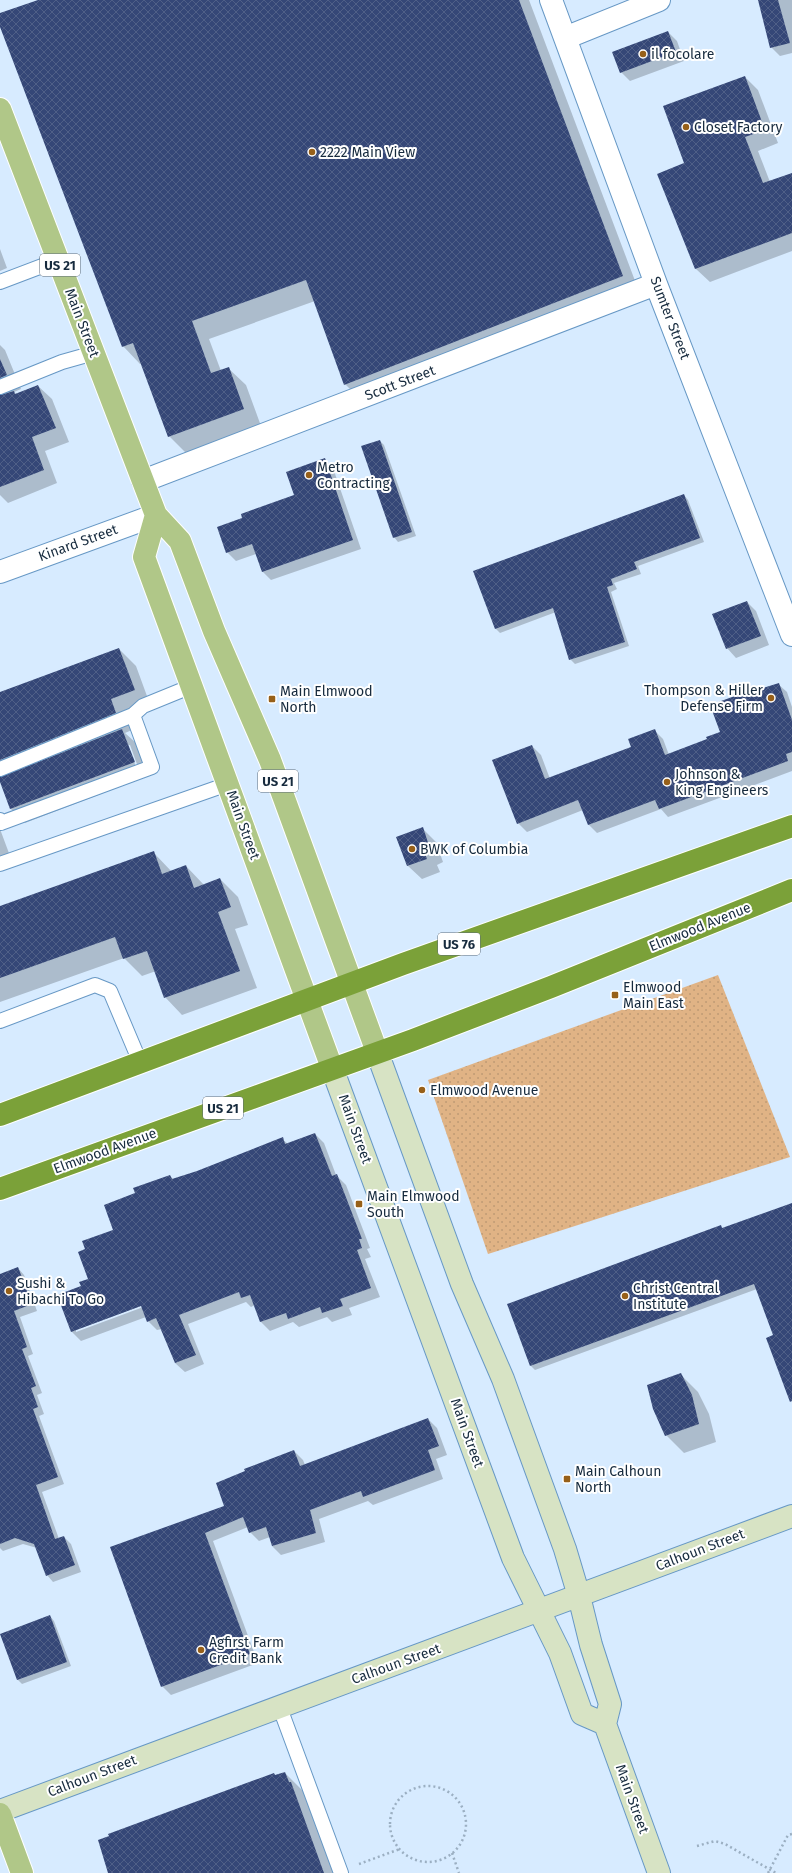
<svg xmlns="http://www.w3.org/2000/svg" width="792" height="1873" font-family="'Fira Sans',sans-serif">
  <style>
    .green { fill: url(#green-dots) }
    .shadow { fill: #0003; fill-rule: evenodd }
    .building { fill: url(#building-cross-hatch) }
    .lines { fill: none; stroke-linecap: round; stroke-linejoin: round }
    .lane-casing { stroke: #6798c5; stroke-width: 16 }
    .street-casing { stroke: #6798c5; stroke-width: 24 }
    .secondary-casing { stroke: #6798c5; stroke-width: 24 }
    .primary-casing { stroke: #fff; stroke-width: 24 }
    .highway-casing { stroke: #fff; stroke-width: 24 }
    .path { stroke: #9bafc2; stroke-width: 2.5; stroke-dasharray: 2 3; stroke-linecap: butt }
    .lane { stroke: #fff; stroke-width: 14 }
    .street { stroke: #fff; stroke-width: 22 }
    .secondary { stroke: #d7e3c4; stroke-width: 22 }
    .primary { stroke: #b0c788; stroke-width: 22 }
    .highway { stroke: #7ba139; stroke-width: 22 }
    .poi-dot { fill: #976019; stroke: #fff; stroke-width: 1.5 }
    .labels { text-anchor: middle; dominant-baseline: central; stroke-width: 4; stroke-linejoin: round; paint-order: stroke }
    .shield { fill: #fff; stroke: #5d6b78; stroke-width: 1 }
    .shield-label { font-size: 13px; font-weight: bold; fill: #172b3e }
    .poi-label { font-size: 14px; fill: #172b3e; stroke: #fff; text-anchor: start }
    .street-label { font-size: 14px; fill: #172b3e; stroke: #fff }
  </style>
  <defs>
    <pattern id="green-dots" width="8" height="8" patternUnits="userSpaceOnUse"><rect width="8" height="8" fill="#e0b385"/><path d="M2 2h.1M6 6h.1" fill="none" stroke="#bf9a74" stroke-width="1.8" stroke-linecap="round"/></pattern>
    <pattern id="building-cross-hatch" width="8" height="8" patternUnits="userSpaceOnUse"><rect width="8" height="8" fill="#354777"/><path d="M0 0l8 8M0 8l8-8" fill="none" stroke="#4f5f87"/></pattern>
  </defs>
  <rect width="100%" height="100%" fill="#d7ebff"/>
  <path class="green" d="M 718,975 L 790,1157 L 488,1254 L 428,1080 Z"/>
  <path class="shadow" d="M 42,0 L 529,0 L 640,294 L 363,402 L 345,384 L 315,301 L 209,339 L 221,371 L 228,368 L 246,385 L 261,426 L 187,454 L 169,436 L 142,363 L 140,364 L 123,346 L 0,25 L 0,14 Z
    M 759,0 L 792,0 L 792,53 L 780,56 L 771,47 Z
    M 668,32 L 677,41 L 684,61 L 630,81 L 621,72 Z
    M 745,77 L 758,90 L 778,143 L 758,151 L 770,182 L 792,176 L 792,251 L 710,282 L 696,269 L 658,174 L 685,164 Z
    M 0,249 L 7,268 L 0,271 Z
    M 0,345 L 5,350 L 21,389 L 14,392 L 16,394 L 38,386 L 52,399 L 69,442 L 45,451 L 57,483 L 8,503 L 0,495 Z
    M 380,441 L 384,445 L 416,536 L 398,542 L 394,537 Z
    M 325,460 L 333,468 L 361,549 L 271,580 L 262,571 L 256,554 L 236,561 L 227,552 L 243,518 L 295,496 Z
    M 684,495 L 688,500 L 704,542 L 638,566 L 641,574 L 614,583 L 617,589 L 611,592 L 629,646 L 575,664 L 570,659 L 556,612 L 500,633 L 496,629 L 474,572 Z
    M 747,602 L 756,611 L 769,645 L 736,658 L 727,648 Z
    M 119,649 L 136,666 L 151,707 L 127,716 L 132,730 L 125,733 L 136,743 L 148,776 L 25,823 L 11,809 L 0,780 L 0,778 L 7,776 L 0,770 L 0,693 ZM 128,745 L 130,745 L 138,767 L 136,767 Z
    M 778,684 L 787,692 L 792,707 L 792,771 L 668,817 L 661,809 L 597,833 L 589,825 L 583,810 L 527,832 L 518,823 L 532,746 L 541,755 L 550,779 L 632,747 L 655,731 L 663,739 L 669,755 L 708,740 L 722,732 L 747,694 Z
    M 422,828 L 436,842 L 443,862 L 437,865 L 440,872 L 422,879 L 408,866 Z
    M 0,829 L 13,864 L 0,868 Z
    M 153,852 L 172,872 L 186,866 L 204,885 L 220,879 L 238,897 L 248,925 L 235,929 L 257,988 L 182,1015 L 165,997 L 156,971 L 142,976 L 124,958 L 0,1002 L 0,907 Z
    M 315,1134 L 324,1143 L 336,1175 L 346,1185 L 370,1248 L 367,1249 L 371,1257 L 365,1259 L 380,1297 L 349,1308 L 352,1315 L 332,1322 L 327,1317 L 299,1327 L 293,1322 L 270,1331 L 261,1322 L 255,1305 L 251,1307 L 246,1302 L 188,1324 L 204,1364 L 185,1372 L 175,1363 L 162,1329 L 157,1330 L 148,1321 L 146,1317 L 81,1341 L 72,1332 L 59,1295 L 82,1287 L 89,1279 L 86,1250 L 114,1231 L 137,1194 L 170,1176 L 173,1179 L 197,1172 L 282,1139 L 288,1144 ZM 146,1304 L 146,1306 L 76,1332 L 76,1330 Z
    M 792,1204 L 792,1400 L 774,1336 L 757,1289 L 535,1370 L 530,1365 L 721,1227 L 723,1229 Z
    M 18,1268 L 24,1275 L 37,1311 L 20,1317 L 33,1354 L 28,1356 L 42,1393 L 37,1395 L 44,1414 L 39,1416 L 64,1484 L 42,1492 L 59,1539 L 64,1537 L 71,1544 L 81,1572 L 53,1582 L 47,1575 L 37,1548 L 23,1544 L 3,1551 L 0,1548 L 0,1275 Z
    M 680,1374 L 698,1392 L 709,1414 L 716,1442 L 684,1453 L 666,1435 Z
    M 428,1419 L 437,1428 L 447,1455 L 436,1459 L 443,1479 L 373,1505 L 368,1501 L 319,1519 L 325,1542 L 281,1555 L 272,1546 L 270,1537 L 259,1541 L 250,1532 L 248,1527 L 213,1541 L 258,1663 L 171,1695 L 162,1686 L 111,1548 L 226,1506 L 294,1451 L 303,1460 L 305,1465 Z
    M 50,1616 L 54,1621 L 71,1666 L 22,1684 L 18,1680 L 1,1634 Z
    M 285,1773 L 303,1791 L 308,1800 L 335,1873 L 109,1873 L 276,1776 Z"/>
  <path class="building" d="M 38,0 L 519,0 L 623,276 L 344,385 L 306,280 L 192,321 L 211,373 L 229,367 L 244,409 L 168,437 L 133,343 L 122,347 L 0,27 L 0,13 Z
    M 758,0 L 778,0 L 790,43 L 770,48 Z
    M 668,31 L 676,52 L 620,73 L 612,52 Z
    M 745,76 L 765,130 L 745,137 L 763,183 L 792,173 L 792,233 L 695,269 L 657,174 L 684,163 L 663,106 Z
    M 0,359 L 7,375 L 0,378 Z
    M 38,385 L 56,428 L 32,437 L 44,470 L 0,487 L 0,395 L 14,391 L 15,394 Z
    M 380,440 L 412,532 L 393,538 L 361,446 Z
    M 325,458 L 353,540 L 262,572 L 252,544 L 226,553 L 217,527 L 242,518 L 241,514 L 294,495 L 286,472 Z
    M 684,494 L 700,538 L 634,562 L 637,569 L 611,579 L 613,585 L 607,587 L 625,642 L 569,660 L 553,608 L 495,629 L 473,571 Z
    M 747,601 L 761,636 L 726,649 L 712,614 Z
    M 119,648 L 135,690 L 111,699 L 116,713 L 0,760 L 0,692 Z
    M 779,683 L 792,720 L 792,752 L 786,754 L 788,761 L 659,809 L 655,800 L 588,825 L 578,800 L 517,824 L 492,760 L 532,745 L 545,779 L 631,747 L 628,739 L 655,729 L 665,755 L 707,739 L 706,737 L 720,732 L 710,705 L 746,692 L 746,693 Z
    M 122,729 L 135,762 L 10,809 L 0,782 L 0,777 Z
    M 423,827 L 430,849 L 424,851 L 427,859 L 407,866 L 396,837 Z
    M 154,851 L 162,874 L 186,865 L 194,888 L 220,878 L 231,907 L 218,912 L 240,971 L 164,998 L 147,951 L 123,959 L 115,937 L 0,978 L 0,906 Z
    M 315,1133 L 332,1176 L 337,1174 L 362,1239 L 359,1239 L 362,1248 L 357,1250 L 371,1288 L 340,1299 L 343,1306 L 322,1313 L 320,1307 L 288,1319 L 286,1313 L 260,1322 L 250,1295 L 241,1298 L 239,1292 L 179,1315 L 196,1355 L 175,1363 L 156,1318 L 147,1322 L 141,1306 L 71,1332 L 57,1295 L 81,1286 L 79,1282 L 88,1279 L 78,1252 L 85,1249 L 82,1241 L 113,1230 L 104,1205 L 135,1193 L 133,1188 L 170,1175 L 172,1179 L 197,1171 L 283,1137 L 285,1144 Z
    M 792,1203 L 792,1401 L 790,1402 L 766,1338 L 773,1335 L 754,1284 L 530,1366 L 507,1304 L 721,1225 L 722,1228 Z
    M 18,1267 L 32,1304 L 14,1311 L 27,1347 L 22,1349 L 36,1386 L 31,1388 L 38,1407 L 33,1409 L 58,1477 L 36,1485 L 55,1539 L 64,1536 L 75,1565 L 46,1576 L 34,1544 L 15,1538 L 0,1544 L 0,1274 Z
    M 681,1373 L 692,1395 L 699,1424 L 665,1436 L 653,1409 L 647,1385 Z
    M 428,1418 L 439,1446 L 428,1450 L 435,1470 L 363,1497 L 361,1491 L 310,1510 L 316,1533 L 272,1546 L 266,1527 L 249,1533 L 243,1517 L 205,1533 L 250,1654 L 161,1687 L 110,1547 L 224,1506 L 216,1483 L 245,1471 L 244,1469 L 294,1450 L 300,1466 Z
    M 50,1615 L 67,1662 L 17,1680 L 0,1634 Z
    M 285,1772 L 289,1782 L 291,1782 L 324,1873 L 108,1873 L 98,1840 L 109,1836 L 108,1834 L 274,1773 L 275,1775 Z"/>
  <g class="lines">
    <defs>
      <path id="lane" d="M 0,282 L 58,260
        M 0,387 L 62,362 L 94,353
        M 0,769 L 133,715 L 143,706 L 192,686
        M 0,820 L 1,823 L 152,767 L 133,715
        M 0,864 L 228,784
        M 0,1021 L 95,985 L 110,991 L 140,1062
        M 280,1708 L 341,1873"/>
      <path id="street" d="M 551,0 L 656,284 L 792,635
        M 565,38 L 659,0
        M 143,481 L 656,284
        M 0,572 L 156,515"/>
      <path id="secondary" d="M 377,1052 L 462,1284 L 503,1379 L 565,1549 L 579,1596 L 591,1645 L 610,1704 L 605,1724 L 659,1873
        M 332,1068 L 513,1558 L 560,1653 L 582,1714 L 605,1724
        M 0,1811 C 264,1713 528,1615 792,1516"/>
      <path id="primary" d="M 0,109 L 156,515 L 180,541 L 214,631 L 270,760 L 377,1052
        M 156,515 L 144,557 L 332,1068
        M 0,1814 L 22,1873"/>
      <path id="highway" d="M 0,1115 L 403,964 L 792,826
        M 0,1189 L 413,1040 L 551,987 L 792,890"/>
    </defs>
    <use href="#lane" class="lane-casing"/>
    <use href="#street" class="street-casing"/>
    <use href="#secondary" class="secondary-casing"/>
    <use href="#primary" class="primary-casing"/>
    <use href="#highway" class="highway-casing"/>
    <path class="path" d="M390 1824a38 38 0 1 1 76 0a38 38 0 1 1-76 0Z
      M 697,1846 L 715,1841 L 725,1844 L 776,1873
      M 452,1853 L 459,1873
      M 359,1864 L 400,1849
      M 768,1873 L 788,1835 L 792,1834"/>
    <use href="#lane" class="lane"/>
    <use href="#street" class="street"/>
    <use href="#secondary" class="secondary"/>
    <use href="#primary" class="primary"/>
    <use href="#highway" class="highway"/>
  </g>
  <g class="poi-dot">
    <circle cx="643" cy="54" r="4"/>
    <circle cx="686" cy="127" r="4"/>
    <circle cx="312" cy="152" r="4"/>
    <circle cx="309" cy="475" r="4"/>
    <circle cx="771" cy="698" r="4"/>
    <rect x="268" y="695" width="8" height="8" rx="2"/>
    <circle cx="667" cy="782" r="4"/>
    <circle cx="412" cy="849" r="4"/>
    <rect x="611" y="991" width="8" height="8" rx="2"/>
    <circle cx="422" cy="1090" r="4"/>
    <rect x="355" y="1200" width="8" height="8" rx="2"/>
    <circle cx="9" cy="1291" r="4"/>
    <circle cx="625" cy="1296" r="4"/>
    <rect x="563" y="1475" width="8" height="8" rx="2"/>
    <circle cx="201" cy="1650" r="4"/>
  </g>
  <g class="labels">
    <g class="shield">
      <rect x="40" y="254" width="40" height="22" rx="3"/>
      <rect x="258" y="770" width="40" height="22" rx="3"/>
      <rect x="438" y="933" width="42" height="22" rx="3"/>
      <rect x="203" y="1097" width="40" height="22" rx="3"/>
    </g>
    <g class="shield-label">
      <text x="60" y="265">US 21</text>
      <text x="278" y="781">US 21</text>
      <text x="459" y="944">US 76</text>
      <text x="223" y="1108">US 21</text>
    </g>
    <g class="poi-label">
      <text x="651" y="54">il focolare</text>
      <text x="694" y="127">Closet Factory</text>
      <text x="320" y="152">2222 Main View</text>
      <text x="317" y="467">Metro<tspan x="317" dy="16">Contracting</tspan></text>
      <text x="763" y="690" text-anchor="end">Thompson &amp; Hiller<tspan x="763" dy="16">Defense Firm</tspan></text>
      <text x="280" y="691">Main Elmwood<tspan x="280" dy="16">North</tspan></text>
      <text x="675" y="774">Johnson &amp;<tspan x="675" dy="16">King Engineers</tspan></text>
      <text x="420" y="849">BWK of Columbia</text>
      <text x="623" y="987">Elmwood<tspan x="623" dy="16">Main East</tspan></text>
      <text x="430" y="1090">Elmwood Avenue</text>
      <text x="367" y="1196">Main Elmwood<tspan x="367" dy="16">South</tspan></text>
      <text x="17" y="1283">Sushi &amp;<tspan x="17" dy="16">Hibachi To Go</tspan></text>
      <text x="633" y="1288">Christ Central<tspan x="633" dy="16">Institute</tspan></text>
      <text x="575" y="1471">Main Calhoun<tspan x="575" dy="16">North</tspan></text>
      <text x="209" y="1642">Agfirst Farm<tspan x="209" dy="16">Credit Bank</tspan></text>
    </g>
    <g class="street-label">
      <text transform="translate(670 318) rotate(69)">Sumter Street</text>
      <text transform="translate(82 323) rotate(69)">Main Street</text>
      <text transform="translate(400 383) rotate(-21)">Scott Street</text>
      <text transform="translate(78 543) rotate(-20)">Kinard Street</text>
      <text transform="translate(243 825) rotate(70)">Main Street</text>
      <text transform="translate(700 927) rotate(-22)">Elmwood Avenue</text>
      <text transform="translate(355 1129) rotate(70)">Main Street</text>
      <text transform="translate(105 1151) rotate(-20)">Elmwood Avenue</text>
      <text transform="translate(467 1433) rotate(70)">Main Street</text>
      <text transform="translate(700 1550) rotate(-21)">Calhoun Street</text>
      <text transform="translate(396 1664) rotate(-20)">Calhoun Street</text>
      <text transform="translate(92 1776) rotate(-21)">Calhoun Street</text>
      <text transform="translate(632 1799) rotate(70)">Main Street</text>
    </g>
  </g>
</svg>
